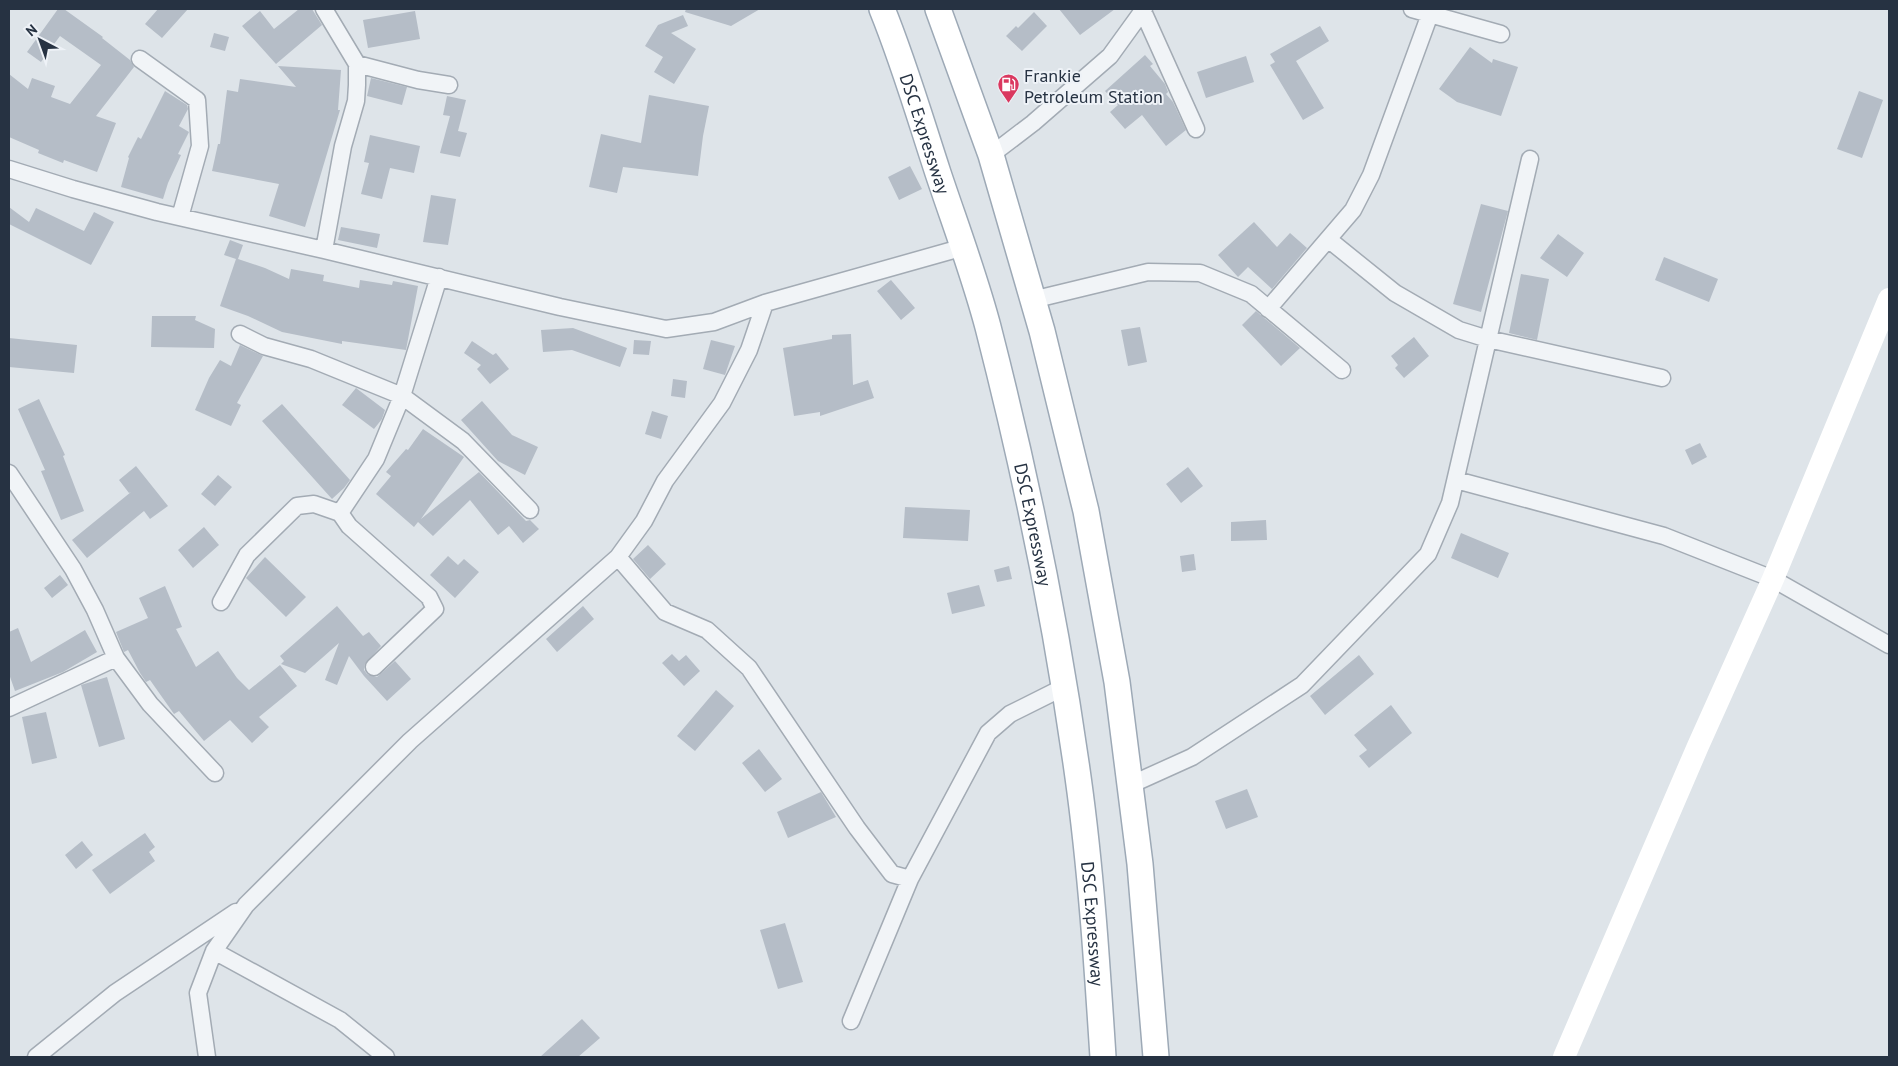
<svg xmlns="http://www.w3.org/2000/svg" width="1898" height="1066" font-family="'PT Sans',sans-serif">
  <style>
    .building { fill: #b5bdc7 }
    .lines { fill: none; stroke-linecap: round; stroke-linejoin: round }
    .street-casing { stroke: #a3abb4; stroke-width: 19 }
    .primary-casing { stroke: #9da9b6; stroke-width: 28 }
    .street { stroke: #f1f4f7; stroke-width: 16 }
    .secondary { stroke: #fff; stroke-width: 22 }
    .primary { stroke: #fff; stroke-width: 25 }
    .labels { text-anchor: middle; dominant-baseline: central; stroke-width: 4; stroke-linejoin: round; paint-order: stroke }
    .poi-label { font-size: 18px; fill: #263242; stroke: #eef2f7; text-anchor: start }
    .street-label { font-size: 18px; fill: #263242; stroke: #eef2f7 }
  </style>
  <rect width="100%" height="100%" fill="#dee4e9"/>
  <path class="building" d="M 58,9 L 64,9 L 103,37 L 102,38 L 130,60 L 134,67 L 96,116 L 116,123 L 97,172 L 64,160 L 63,163 L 38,153 L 39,150 L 9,137 L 9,74 L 28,89 L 32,78 L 55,86 L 51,97 L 70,104 L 101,65 L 60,36 L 41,62 L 27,52 Z
    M 158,9 L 188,9 L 162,38 L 145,24 Z
    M 299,9 L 312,9 L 322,25 L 276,64 L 242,26 L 260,11 L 274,29 Z
    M 686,9 L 760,9 L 731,26 L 685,12 Z
    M 1059,9 L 1115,9 L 1080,35 Z
    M 415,11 L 420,39 L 368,48 L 363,20 Z
    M 1034,12 L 1047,26 L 1022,51 L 1006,36 L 1016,26 L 1018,28 Z
    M 683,15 L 688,26 L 671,33 L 696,49 L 674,84 L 654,72 L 663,57 L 645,46 L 658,25 Z
    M 1320,26 L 1329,41 L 1296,61 L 1324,108 L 1303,120 L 1270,65 L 1275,62 L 1270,54 Z
    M 214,33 L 229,37 L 225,51 L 210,47 Z
    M 1470,47 L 1492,63 L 1493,59 L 1518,67 L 1501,116 L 1457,102 L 1439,89 Z
    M 1145,55 L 1153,64 L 1150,66 L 1165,84 L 1168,92 L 1166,94 L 1173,102 L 1186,130 L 1166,146 L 1142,115 L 1125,129 L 1110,112 L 1118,105 L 1105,91 Z
    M 1246,56 L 1254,82 L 1206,98 L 1197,72 Z
    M 278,66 L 341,70 L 338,110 L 340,110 L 305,227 L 269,216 L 279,184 L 212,171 L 218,144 L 220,144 L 227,90 L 238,92 L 240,79 L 296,87 Z
    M 371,78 L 407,87 L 402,105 L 367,96 Z
    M 165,91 L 187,105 L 188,109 L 179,126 L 189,132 L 178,154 L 181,155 L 168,183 L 163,199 L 121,187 L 129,158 L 128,157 L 138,137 L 141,139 Z
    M 1859,91 L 1883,100 L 1862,158 L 1837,149 Z
    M 649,95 L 709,106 L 703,136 L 698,176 L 623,167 L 617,193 L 589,187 L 601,134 L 641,143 Z
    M 447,96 L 466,100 L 458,131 L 467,133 L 460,157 L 440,153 L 450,116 L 443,115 Z
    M 370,135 L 420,146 L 414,173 L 390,168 L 382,199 L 361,194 L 369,163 L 364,162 Z
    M 910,166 L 922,189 L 899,200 L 888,177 Z
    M 431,195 L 456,199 L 448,245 L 423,242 Z
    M 1481,204 L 1508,211 L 1481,312 L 1453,304 Z
    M 9,207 L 29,222 L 36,208 L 84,231 L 94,212 L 114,222 L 91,265 L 9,224 Z
    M 1254,222 L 1277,247 L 1290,233 L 1307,248 L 1272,289 L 1248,267 L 1238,277 L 1218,255 Z
    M 341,227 L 380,234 L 377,248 L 338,240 Z
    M 1558,234 L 1584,253 L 1567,277 L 1540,258 Z
    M 230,240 L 243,245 L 238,259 L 265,268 L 289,279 L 291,269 L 324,275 L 323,281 L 359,288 L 360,280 L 392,285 L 393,281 L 418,286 L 406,350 L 342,341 L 342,344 L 282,332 L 248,316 L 220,306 L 236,259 L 224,255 Z
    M 1664,257 L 1718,279 L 1709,302 L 1655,280 Z
    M 1521,274 L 1549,279 L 1537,340 L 1509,333 Z
    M 891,280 L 915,308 L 901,320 L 877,291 Z
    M 1256,311 L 1300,348 L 1281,366 L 1242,325 Z
    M 152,316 L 196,316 L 195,320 L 215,329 L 214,348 L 151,347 Z
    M 1140,327 L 1147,362 L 1128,366 L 1121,330 Z
    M 573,328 L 627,348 L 620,367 L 572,350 L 543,352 L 541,330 Z
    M 851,334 L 853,385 L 868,380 L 874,398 L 820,416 L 820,412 L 794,416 L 783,348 L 832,339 L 832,335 Z
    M 1414,337 L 1429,356 L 1404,378 L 1395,368 L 1398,365 L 1391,356 Z
    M 9,338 L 77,345 L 74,373 L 9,367 Z
    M 634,340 L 651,341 L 649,355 L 633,354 Z
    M 711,340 L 735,346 L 725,375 L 703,369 Z
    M 472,341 L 493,355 L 496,353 L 509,369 L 490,384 L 477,369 L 481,365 L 464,353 Z
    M 240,345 L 263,356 L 237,403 L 241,405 L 231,426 L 195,410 L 209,378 L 220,360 L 231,366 Z
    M 673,379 L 687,381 L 685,398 L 671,396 Z
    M 356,388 L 385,410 L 382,419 L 374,429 L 342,405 Z
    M 39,399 L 65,455 L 63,456 L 84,511 L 61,520 L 41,471 L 45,470 L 18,409 Z
    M 482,401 L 512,435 L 538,447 L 525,475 L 498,461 L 461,420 Z
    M 282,404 L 350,480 L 344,488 L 332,499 L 262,421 Z
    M 652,411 L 668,416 L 661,439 L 645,434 Z
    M 423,429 L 464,457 L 421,519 L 479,472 L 526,521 L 530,520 L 539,529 L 523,543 L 509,526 L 498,535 L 470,500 L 433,536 L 418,522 L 414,527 L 376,494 L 391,476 L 386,472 L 406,449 L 408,450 Z
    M 1700,443 L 1707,457 L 1692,465 L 1685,450 Z
    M 136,466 L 168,506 L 150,519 L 144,511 L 87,558 L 72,540 L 131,492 L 129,493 L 119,480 Z
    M 1188,467 L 1203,486 L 1181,503 L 1166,484 Z
    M 218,475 L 232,487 L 215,506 L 201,494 Z
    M 905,507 L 970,510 L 968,541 L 903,538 Z
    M 1266,520 L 1267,540 L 1231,541 L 1231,522 Z
    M 204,527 L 219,545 L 193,568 L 178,550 Z
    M 1461,533 L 1509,553 L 1498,578 L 1451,558 Z
    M 648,545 L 666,564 L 650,579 L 633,559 Z
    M 1194,554 L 1196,570 L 1182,572 L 1180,556 Z
    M 448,556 L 458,565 L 464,559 L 479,572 L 455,598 L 430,575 Z
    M 265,557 L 306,597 L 286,617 L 246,578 Z
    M 1009,566 L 1012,579 L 997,582 L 994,570 Z
    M 60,575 L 68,585 L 52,598 L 44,588 Z
    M 979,585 L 985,606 L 952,614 L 947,593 Z
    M 165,586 L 182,627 L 176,629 L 196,667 L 218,651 L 237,678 L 249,690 L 280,665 L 297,686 L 259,717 L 269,727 L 252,743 L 230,720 L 204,741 L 179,711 L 174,714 L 150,680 L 146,682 L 140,673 L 128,650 L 124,652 L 116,632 L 148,618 L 139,598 Z
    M 337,606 L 363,636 L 369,632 L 381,646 L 365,664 L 364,670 L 367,674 L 377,677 L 395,661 L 411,679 L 387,701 L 364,676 L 349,656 L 337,685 L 325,680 L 339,643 L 305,673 L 281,664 L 284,661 L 280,656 Z
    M 583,606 L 594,619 L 557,652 L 546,639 Z
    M 18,628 L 31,662 L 85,630 L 97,652 L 63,672 L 15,691 L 9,674 L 9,632 Z
    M 672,654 L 679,661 L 686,655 L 700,671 L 684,686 L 662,663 Z
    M 1359,655 L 1374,674 L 1325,715 L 1310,696 Z
    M 107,677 L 125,739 L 99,747 L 81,685 Z
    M 716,690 L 734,706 L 695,751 L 677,736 Z
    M 1391,705 L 1412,733 L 1369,768 L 1359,756 L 1367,750 L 1354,735 Z
    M 46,712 L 57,758 L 32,764 L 22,717 Z
    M 759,749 L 782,779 L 765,792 L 742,763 Z
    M 1247,789 L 1258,817 L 1226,829 L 1215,801 Z
    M 821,792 L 836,817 L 788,838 L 777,812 Z
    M 145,833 L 155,847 L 149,852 L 155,861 L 110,894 L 92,870 Z
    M 82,841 L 93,855 L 76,869 L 65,855 Z
    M 785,923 L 803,982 L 778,989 L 760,930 Z
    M 582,1019 L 600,1038 L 578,1057 L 540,1057 Z"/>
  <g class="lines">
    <defs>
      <path id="street" d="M 324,9 L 357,64 L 357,85 L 356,101 L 343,146 L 324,250
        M 1142,9 L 1196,129
        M 1412,9 L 1501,34
        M 140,59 L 197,100 L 200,146 L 180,217
        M 357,64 L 418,80 L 449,85
        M 991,155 L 1033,123 L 1110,56 L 1144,9
        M 9,169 L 73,189 L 157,212 L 324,250 L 560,307 L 666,329 L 714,322 L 765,303 L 964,247
        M 1328,239 L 1395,293 L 1459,330 L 1488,339 L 1662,378
        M 1032,300 L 1148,272 L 1200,273 L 1251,294 L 1342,370
        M 1268,309 L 1353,210 L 1371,175 L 1430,14
        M 240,334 L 264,346 L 311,359 L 402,396 L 463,441 L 530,510
        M 9,473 L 73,569 L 95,610 L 116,658 L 150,704 L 215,773
        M 1456,480 L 1664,536 L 1773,579 L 1889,645
        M 340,513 L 376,459 L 402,396 L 439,277
        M 618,557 L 665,612 L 707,630 L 749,668 L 857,828 L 892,874 L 910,879
        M 221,602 L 247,555 L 297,506 L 314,504 L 340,513 L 349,526 L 429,597 L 435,609 L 374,667
        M 9,708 L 116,658
        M 1130,785 L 1192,757 L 1302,685 L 1428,554 L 1450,503 L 1530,159
        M 214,951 L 340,1020 L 386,1057
        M 851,1021 L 910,879 L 988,733 L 1010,714 L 1064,687
        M 36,1057 L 115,993 L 236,912
        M 207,1057 L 198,993 L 214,951 L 246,905 L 410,741 L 618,557 L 644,521 L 665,481 L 722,403 L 749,350 L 765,303"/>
      <g id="primary">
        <path id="s1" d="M 882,9 C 904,63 920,118 938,173 C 955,224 974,274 988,327 C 1026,475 1057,626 1078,777 C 1091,870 1097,964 1103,1057"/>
        <path d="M 938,9 L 991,155 L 1042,331 L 1086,511 L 1117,682 L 1130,785 L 1140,864 L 1156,1057"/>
      </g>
    </defs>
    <use href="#street" class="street-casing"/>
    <use href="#primary" class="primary-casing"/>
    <use href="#street" class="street"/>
    <path class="secondary" d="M 1564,1057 L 1698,746 L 1773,579 L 1889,299"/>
    <use href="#primary" class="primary"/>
  </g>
  <defs>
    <symbol id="fuel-pin" viewBox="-11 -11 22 30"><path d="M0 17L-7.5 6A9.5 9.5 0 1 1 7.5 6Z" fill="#da385f" stroke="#eef2f7"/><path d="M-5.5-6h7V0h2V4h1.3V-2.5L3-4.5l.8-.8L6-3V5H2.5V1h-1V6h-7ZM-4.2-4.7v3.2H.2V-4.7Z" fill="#fff"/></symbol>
  </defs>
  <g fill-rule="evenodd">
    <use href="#fuel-pin" x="996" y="72" width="25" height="34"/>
  </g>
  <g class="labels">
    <g class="poi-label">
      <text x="1024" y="75">Frankie<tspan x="1024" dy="21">Petroleum Station</tspan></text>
    </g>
    <g class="street-label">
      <text stroke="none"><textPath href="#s1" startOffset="132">DSC Expressway</textPath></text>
      <text stroke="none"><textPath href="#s1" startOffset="538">DSC Expressway</textPath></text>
      <text stroke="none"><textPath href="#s1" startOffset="942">DSC Expressway</textPath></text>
    </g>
  </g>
  <rect width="1898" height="1066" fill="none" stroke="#263242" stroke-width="20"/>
  <g transform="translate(40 40) rotate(319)" stroke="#eef2f7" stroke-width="4" paint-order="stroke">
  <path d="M0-4L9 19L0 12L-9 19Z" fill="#263242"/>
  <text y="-8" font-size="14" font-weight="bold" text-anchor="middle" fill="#263242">N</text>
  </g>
</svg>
